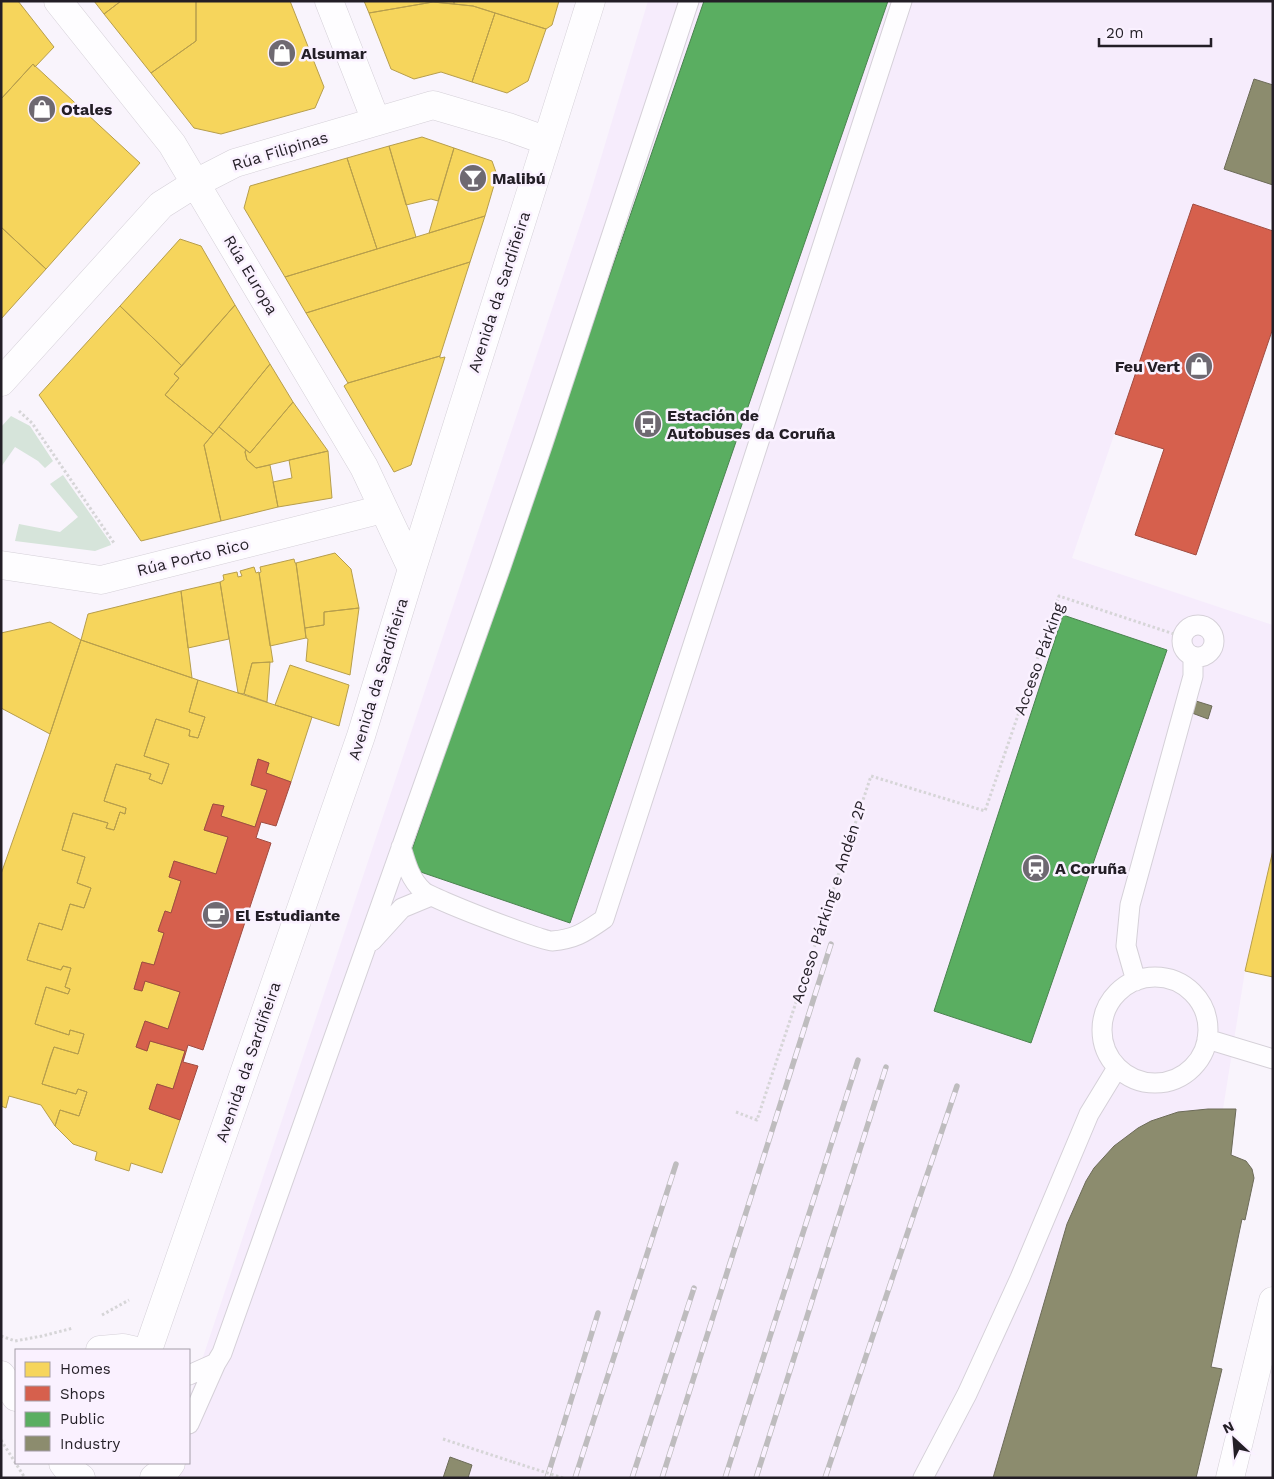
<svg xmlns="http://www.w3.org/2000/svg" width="1274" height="1479" font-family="'Work Sans',sans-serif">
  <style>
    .built { fill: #f6ecfc }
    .green { fill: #d6e4da }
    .homes { fill: #f6d55c; stroke: #b79e4c }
    .shops { fill: #d6604d; stroke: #a04c41 }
    .public { fill: #5aae61; stroke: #4a834f }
    .industry { fill: #8c8c6e; stroke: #6c6b58 }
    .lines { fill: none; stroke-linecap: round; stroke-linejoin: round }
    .lane-casing { stroke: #d5d0d8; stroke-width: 21 }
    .street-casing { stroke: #d5d0d8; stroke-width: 29 }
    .secondary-casing { stroke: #d5d0d8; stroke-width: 29 }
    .path { stroke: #d6d5d7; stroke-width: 3; stroke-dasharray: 2.5 2.5; stroke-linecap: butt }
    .lane { stroke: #fefdff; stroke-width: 19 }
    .street { stroke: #fefdff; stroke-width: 28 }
    .secondary { stroke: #fefdff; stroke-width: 28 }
    .rail-casing { stroke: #bebcbe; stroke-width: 5.5 }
    .rail { stroke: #faf1ff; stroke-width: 4; stroke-dasharray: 11; stroke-linecap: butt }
    .path-bridge { stroke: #d6d5d7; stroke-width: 3; stroke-dasharray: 2.5 2.5; stroke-linecap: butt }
    .labels { text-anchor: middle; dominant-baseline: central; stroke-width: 5; stroke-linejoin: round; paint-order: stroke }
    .poi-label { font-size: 16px; font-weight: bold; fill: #231e26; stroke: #faf1ff; text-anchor: start }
    .street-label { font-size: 16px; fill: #231e26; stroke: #faf1ff }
  </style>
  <rect width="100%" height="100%" fill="#f9f4fc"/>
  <path class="built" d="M 648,1 L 1273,1 L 1273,216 L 1268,229 L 1193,204 L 1072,558 L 1273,625 L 1273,850 L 1245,971 L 1223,1109 L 1236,1109 L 1231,1154 L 1246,1161 L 1252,1169 L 1254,1178 L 1245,1220 L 1242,1220 L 1211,1366 L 1222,1369 L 1196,1478 L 162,1478 L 167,1463 L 189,1463 L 189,1399 L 588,201 Z"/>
  <path class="green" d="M 11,416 L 30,426 L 53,461 L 45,468 L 38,461 L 15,447 L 1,467 L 1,427 Z
    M 63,475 L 110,542 L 111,545 L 95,551 L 15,541 L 19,524 L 60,532 L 78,517 L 50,484 Z"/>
  <path class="homes" d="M 1,1 L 18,1 L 54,47 L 35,67 L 33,64 L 1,99 Z
    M 94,1 L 121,1 L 104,14 Z
    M 121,1 L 196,1 L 196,41 L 151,73 L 104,14 Z
    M 196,1 L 290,1 L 324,87 L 315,108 L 221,134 L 194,128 L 151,73 L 196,41 Z
    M 364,1 L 454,1 L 454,4 L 433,2 L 369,13 Z
    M 454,1 L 559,1 L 552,25 L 546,29 L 473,6 L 454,4 Z
    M 433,2 L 473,6 L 495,13 L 472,82 L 441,72 L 414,79 L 391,69 L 369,13 Z
    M 495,13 L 546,29 L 528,81 L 507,93 L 472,82 Z
    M 33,64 L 140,163 L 46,269 L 1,227 L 1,99 Z
    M 422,137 L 454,148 L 438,201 L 431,199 L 406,205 L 389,146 Z
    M 389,146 L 416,237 L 377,249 L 347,158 Z
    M 454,148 L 492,161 L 497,175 L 485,216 L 429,233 Z
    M 347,158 L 377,249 L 285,277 L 244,208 L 250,186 Z
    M 485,216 L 470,262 L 306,313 L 285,277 Z
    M 1,227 L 46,269 L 1,319 Z
    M 180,239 L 201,246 L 235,305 L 182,366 L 120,306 Z
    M 470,262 L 440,356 L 348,383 L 306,313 Z
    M 235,305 L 270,364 L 213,434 L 165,395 L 179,378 L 174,374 Z
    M 120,306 L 182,366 L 174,374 L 179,378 L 165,395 L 213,434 L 204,445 L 221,521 L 141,541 L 39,395 Z
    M 440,356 L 440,358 L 445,357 L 411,465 L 394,472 L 344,386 L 348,383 Z
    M 270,364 L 293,402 L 250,453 L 219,427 Z
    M 293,402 L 328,451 L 256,468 L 247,460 L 245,452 L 246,450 L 250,453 Z
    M 219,427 L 246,450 L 245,452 L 247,460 L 256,468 L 270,465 L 278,507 L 221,521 L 204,445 Z
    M 328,451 L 332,498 L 278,507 L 273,482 L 292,478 L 289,460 Z
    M 335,553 L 351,569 L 359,608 L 324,612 L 324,625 L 305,628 L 296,563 Z
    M 294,559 L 295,563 L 296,563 L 306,638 L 270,646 L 259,573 L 261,572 L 260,567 Z
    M 254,567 L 256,573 L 259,572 L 273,662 L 252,663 L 244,694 L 238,693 L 220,582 L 224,580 L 223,575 L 237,572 L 238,577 L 242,576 L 240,571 Z
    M 220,582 L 229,639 L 188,648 L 181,591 Z
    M 181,591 L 192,678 L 81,640 L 88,614 Z
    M 359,608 L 350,675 L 306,661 L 308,639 L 306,638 L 305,628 L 324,625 L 324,612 Z
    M 50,622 L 81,640 L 50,734 L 1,708 L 1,633 Z
    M 81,640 L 198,680 L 189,712 L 205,717 L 198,738 L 189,736 L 190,730 L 156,719 L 144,756 L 169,764 L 162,784 L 149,779 L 151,774 L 116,764 L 104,801 L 126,808 L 125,814 L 120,812 L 114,830 L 106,828 L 108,823 L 73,813 L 62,850 L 85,857 L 77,883 L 91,888 L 84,908 L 70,904 L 62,930 L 39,923 L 27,960 L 61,970 L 63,966 L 71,968 L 65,987 L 70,989 L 68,994 L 46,987 L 35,1024 L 69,1035 L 70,1030 L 84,1034 L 78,1054 L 54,1047 L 42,1084 L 76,1094 L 78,1089 L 87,1092 L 79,1116 L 60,1110 L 55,1126 L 41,1105 L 9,1096 L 6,1108 L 1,1106 L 1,874 L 45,749 Z
    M 270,662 L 267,702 L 244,694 L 252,663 Z
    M 290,665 L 349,685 L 339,726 L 275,705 Z
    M 198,680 L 312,717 L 291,782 L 266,773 L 269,763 L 258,759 L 251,785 L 267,790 L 255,827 L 221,816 L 224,806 L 213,804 L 204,830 L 228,837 L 216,874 L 174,861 L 169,877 L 181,881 L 171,913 L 165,911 L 158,931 L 164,933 L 154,965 L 142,962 L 134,989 L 142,991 L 145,981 L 180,992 L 168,1029 L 145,1021 L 136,1047 L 147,1051 L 150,1041 L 185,1051 L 173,1089 L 157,1084 L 149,1109 L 180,1120 L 162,1173 L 131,1163 L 129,1171 L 95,1160 L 97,1152 L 73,1144 L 55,1126 L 60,1110 L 79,1116 L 87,1092 L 78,1089 L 76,1094 L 42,1084 L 50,1058 L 54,1047 L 78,1054 L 84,1034 L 70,1030 L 69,1035 L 35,1024 L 46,987 L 68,994 L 70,989 L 65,987 L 71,968 L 63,966 L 61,970 L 27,960 L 39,923 L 62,930 L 70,904 L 84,908 L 91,888 L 77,883 L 85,857 L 62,850 L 73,813 L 108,823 L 106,828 L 114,830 L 120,812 L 125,814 L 126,808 L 104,801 L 116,764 L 151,774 L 149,779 L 162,784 L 169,764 L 144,756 L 156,719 L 190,730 L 189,736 L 198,738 L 205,717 L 189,712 Z
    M 1273,850 L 1273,977 L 1245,971 Z"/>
  <path class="shops" d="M 1193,204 L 1273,231 L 1273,328 L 1196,555 L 1135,535 L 1164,449 L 1115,434 Z
    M 258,759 L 269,763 L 266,773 L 291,782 L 276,826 L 261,822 L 256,838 L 271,843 L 203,1050 L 188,1045 L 183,1062 L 198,1066 L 180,1120 L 149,1109 L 157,1084 L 173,1089 L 185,1051 L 150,1041 L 147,1051 L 136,1047 L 145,1021 L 168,1029 L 180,992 L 145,981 L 142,991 L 134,989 L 142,962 L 154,965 L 164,933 L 158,931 L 165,911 L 171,913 L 181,881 L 169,877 L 174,861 L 216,874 L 228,837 L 204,830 L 213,804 L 224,806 L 221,816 L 255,827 L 267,790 L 251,785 Z"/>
  <path class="public" d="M 704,1 L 888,1 L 570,923 L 406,867 Z
    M 1063,615 L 1167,650 L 1031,1043 L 934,1011 Z"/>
  <path class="industry" d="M 1254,79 L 1273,85 L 1273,185 L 1224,169 Z
    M 1196,701 L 1212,706 L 1208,719 L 1192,713 Z
    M 1208,1109 L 1236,1109 L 1231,1155 L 1246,1161 L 1252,1169 L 1254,1178 L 1245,1220 L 1242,1219 L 1211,1367 L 1222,1369 L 1196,1478 L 993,1478 L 1067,1224 L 1086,1181 L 1094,1168 L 1114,1146 L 1138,1128 L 1151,1121 L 1178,1112 Z
    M 450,1457 L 472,1465 L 468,1478 L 443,1478 Z"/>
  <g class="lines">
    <defs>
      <path id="lane" d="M1182 641a16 16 0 1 1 32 0a16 16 0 1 1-32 0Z
        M 401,847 C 406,864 410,879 423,891 C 430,898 544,942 552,941 C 576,939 585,932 604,919 L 902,1
        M 372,941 L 402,908 L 431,896
        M1102 1030a53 53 0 1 1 106 0a53 53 0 1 1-106 0Z
        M 1136,981 L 1126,946 L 1130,905 L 1193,676 L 1193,656
        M 1207,1039 L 1273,1059
        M 189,1375 L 216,1363
        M 189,1424 L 216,1363 L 222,1353 L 500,569 L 543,443 L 689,1
        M 923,1478 L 967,1394 L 1020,1278 L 1089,1114 L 1117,1068"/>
      <path id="street" d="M 58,1 L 172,144 L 364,467 L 412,569
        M 329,1 L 376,121
        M 1,382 L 161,205 L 196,183 L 235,163 L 433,105 L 508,127 L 547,141
        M 1,565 L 101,580 L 383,509
        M 100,1350 L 123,1348 L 132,1350
        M 148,1350 L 361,736 L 412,569 L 591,1
        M 1,1375 L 16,1397
        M 63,1463 L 66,1467 L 81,1478
        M 154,1478 L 168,1467 L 171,1463"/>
      <path id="secondary" d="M 1230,1478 L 1273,1301"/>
    </defs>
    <use href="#lane" class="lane-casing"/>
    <use href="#street" class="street-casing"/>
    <use href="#secondary" class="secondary-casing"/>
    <path class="path" d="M 19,411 L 32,423 L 114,543
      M 736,1112 L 757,1120 L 871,776 L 985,811 L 1059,596 L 1174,634
      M 102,1315 L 129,1300
      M 1,1336 L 15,1341 L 42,1336 L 73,1328
      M 443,1439 L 513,1462
      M 1,1440 L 25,1478"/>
    <use href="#lane" class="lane"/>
    <use href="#street" class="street"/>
    <use href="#secondary" class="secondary"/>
    <defs>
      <path id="rail" d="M 547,1478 L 598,1313
        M 575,1478 L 676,1164
        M 632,1478 L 694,1288
        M 662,1478 L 831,944
        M 725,1478 L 858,1060
        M 756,1478 L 886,1067
        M 825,1478 L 957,1086"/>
    </defs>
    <use href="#rail" class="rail-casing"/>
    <use href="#rail" class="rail"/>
    <path class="path-bridge" d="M 513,1462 L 563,1478"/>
  </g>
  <defs>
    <symbol id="shop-disc" viewBox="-11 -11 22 22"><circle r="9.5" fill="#6e6971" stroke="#faf1ff"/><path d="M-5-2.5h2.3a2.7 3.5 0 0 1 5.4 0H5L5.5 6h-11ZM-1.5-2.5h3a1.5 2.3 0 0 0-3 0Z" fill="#fff"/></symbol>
    <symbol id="bar-disc" viewBox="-11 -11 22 22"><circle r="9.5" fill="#6e6971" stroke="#faf1ff"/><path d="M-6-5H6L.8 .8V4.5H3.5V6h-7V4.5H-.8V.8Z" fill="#fff"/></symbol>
    <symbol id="bus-disc" viewBox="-11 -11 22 22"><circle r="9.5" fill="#6e6971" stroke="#faf1ff"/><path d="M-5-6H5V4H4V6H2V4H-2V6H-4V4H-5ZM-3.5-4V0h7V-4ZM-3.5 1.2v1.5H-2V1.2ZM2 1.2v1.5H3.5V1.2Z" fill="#fff"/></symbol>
    <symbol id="station-disc" viewBox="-11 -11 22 22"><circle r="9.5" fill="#6e6971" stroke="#faf1ff"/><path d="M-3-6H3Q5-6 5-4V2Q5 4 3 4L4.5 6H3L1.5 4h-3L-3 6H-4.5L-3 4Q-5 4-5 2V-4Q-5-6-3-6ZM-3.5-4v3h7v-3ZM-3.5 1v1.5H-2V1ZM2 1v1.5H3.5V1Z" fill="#fff"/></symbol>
    <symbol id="cafe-disc" viewBox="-11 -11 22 22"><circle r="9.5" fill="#6e6971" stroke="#faf1ff"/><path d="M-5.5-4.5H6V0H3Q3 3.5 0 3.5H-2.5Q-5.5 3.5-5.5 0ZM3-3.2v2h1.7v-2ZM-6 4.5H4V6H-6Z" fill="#fff"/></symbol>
  </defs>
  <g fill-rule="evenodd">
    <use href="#shop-disc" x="266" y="37" width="32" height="32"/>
    <use href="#shop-disc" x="26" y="93" width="32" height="32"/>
    <use href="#bar-disc" x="457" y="162" width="32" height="32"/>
    <use href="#shop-disc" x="1183" y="350" width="32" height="32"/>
    <use href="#bus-disc" x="632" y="408" width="32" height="32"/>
    <use href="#station-disc" x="1020" y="852" width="32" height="32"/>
    <use href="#cafe-disc" x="200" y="899" width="32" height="32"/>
  </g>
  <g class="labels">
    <g class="poi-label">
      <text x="301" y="53">Alsumar</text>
      <text x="61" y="109">Otales</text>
      <text x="492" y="178">Malibú</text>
      <text x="1180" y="366" text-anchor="end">Feu Vert</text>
      <text x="667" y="415">Estación de<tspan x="667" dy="18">Autobuses da Coruña</tspan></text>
      <text x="1055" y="868">A Coruña</text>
      <text x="235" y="915">El Estudiante</text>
    </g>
    <g class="street-label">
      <text transform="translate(280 151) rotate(-17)">Rúa Filipinas</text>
      <text transform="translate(251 275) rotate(59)">Rúa Europa</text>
      <text transform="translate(499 292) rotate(-72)">Avenida da Sardiñeira</text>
      <text transform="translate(193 557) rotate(-14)">Rúa Porto Rico</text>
      <text transform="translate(1039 659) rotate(-70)">Acceso Párking</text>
      <text transform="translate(378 679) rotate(-73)">Avenida da Sardiñeira</text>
      <text transform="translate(829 902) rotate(-72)">Acceso Párking e Andén 2P</text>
      <text transform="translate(248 1062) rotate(-71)">Avenida da Sardiñeira</text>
    </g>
  </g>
  <rect width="1274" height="1479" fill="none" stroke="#231e26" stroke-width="5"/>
  <rect x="15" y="1349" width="175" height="115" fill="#faf1ff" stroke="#a49da8"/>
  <rect x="25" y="1362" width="25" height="15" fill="#f6d55c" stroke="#a49da8"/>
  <text x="60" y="1374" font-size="15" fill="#231e26">Homes</text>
  <rect x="25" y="1386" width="25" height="15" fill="#d6604d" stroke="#a49da8"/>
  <text x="60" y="1399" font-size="15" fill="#231e26">Shops</text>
  <rect x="25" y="1412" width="25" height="15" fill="#5aae61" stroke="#a49da8"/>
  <text x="60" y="1424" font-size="15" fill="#231e26">Public</text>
  <rect x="25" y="1436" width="25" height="15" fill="#8c8c6e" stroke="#a49da8"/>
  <text x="60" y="1449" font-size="15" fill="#231e26">Industry</text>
  <g transform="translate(1234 1439) rotate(334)" stroke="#faf1ff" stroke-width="4" paint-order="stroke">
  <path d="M0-4L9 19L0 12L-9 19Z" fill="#231e26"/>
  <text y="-8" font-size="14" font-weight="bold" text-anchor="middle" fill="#231e26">N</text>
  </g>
  <path d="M1099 38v8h112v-8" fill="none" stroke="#231e26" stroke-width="2.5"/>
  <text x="1106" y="38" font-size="15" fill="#231e26" stroke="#faf1ff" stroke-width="4" paint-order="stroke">20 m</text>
</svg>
